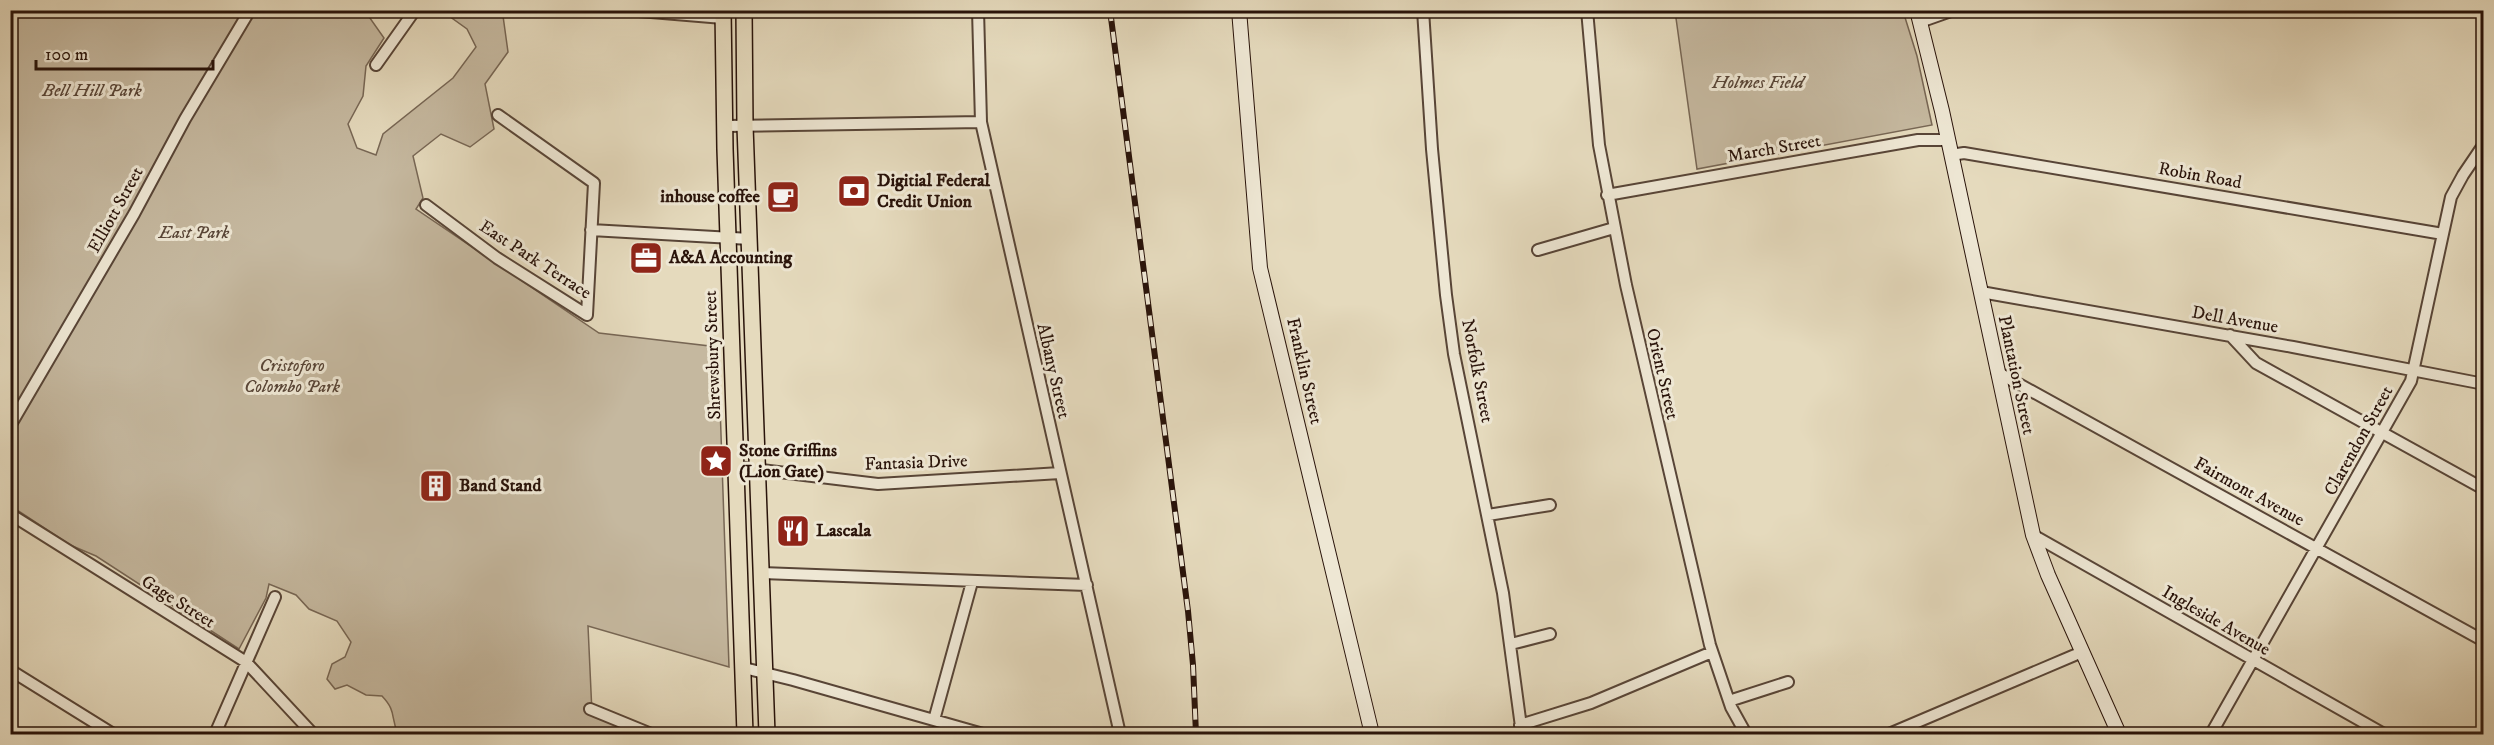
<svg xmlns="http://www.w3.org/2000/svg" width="2494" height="745" font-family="'IM FELL DW Pica',serif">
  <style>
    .green { fill: #c5b89f; stroke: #776654; stroke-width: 1.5 }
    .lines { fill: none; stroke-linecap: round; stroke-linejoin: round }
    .street-casing { stroke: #584537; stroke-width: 14 }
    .secondary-casing { stroke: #29130a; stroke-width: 16 }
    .primary-casing { stroke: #29130a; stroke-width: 18 }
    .street { stroke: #eee7d4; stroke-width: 10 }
    .secondary { stroke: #eee7d4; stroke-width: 14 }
    .primary { stroke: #e5dabd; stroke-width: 15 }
    .rail-casing { stroke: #29130a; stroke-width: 6 }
    .rail { stroke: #eee7d4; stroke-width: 4; stroke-dasharray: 11; stroke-linecap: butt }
    .labels { text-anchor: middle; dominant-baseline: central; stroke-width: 6; stroke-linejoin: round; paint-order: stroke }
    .park-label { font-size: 18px; font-style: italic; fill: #584537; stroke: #eee7d4 }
    .street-label { font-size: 18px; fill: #29130a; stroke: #eee7d4 }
    .poi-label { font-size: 18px; font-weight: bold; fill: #29130a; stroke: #eee7d4; text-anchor: start }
  </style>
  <rect width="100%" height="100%" fill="#e5dabd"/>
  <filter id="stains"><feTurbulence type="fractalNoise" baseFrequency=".00333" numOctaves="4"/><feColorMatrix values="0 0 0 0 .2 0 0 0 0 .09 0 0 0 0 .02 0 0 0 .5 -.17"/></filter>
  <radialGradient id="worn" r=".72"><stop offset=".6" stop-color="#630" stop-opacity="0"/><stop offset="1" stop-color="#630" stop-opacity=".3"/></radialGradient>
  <path class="green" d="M 10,11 L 365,11 L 384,38 L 366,66 L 363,96 L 348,124 L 357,148 L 376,155 L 383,134 L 453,78 L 476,47 L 467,29 L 442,11 L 497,11 L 503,16 L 508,52 L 485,84 L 494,129 L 470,147 L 441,134 L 413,156 L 423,198 L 416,209 L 599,333 L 718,347 L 729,667 L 588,626 L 592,713 L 642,734 L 398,734 C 390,716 397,712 382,696 L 366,695 L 347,685 L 335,689 L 327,679 L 332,664 L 345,657 L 351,642 L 337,621 L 309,609 L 296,595 L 269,584 L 266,598 L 239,649 L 96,556 L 70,545 L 11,506 Z
    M 1675,11 L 1903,11 L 1917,56 L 1932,125 L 1697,169 Z"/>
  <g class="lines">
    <defs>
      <path id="street" d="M 627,10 L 723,18
        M 978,10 L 981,122 L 1120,734
        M 1423,10 L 1432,149 L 1446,295 L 1454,354 L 1503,593 L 1522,734
        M 1587,10 L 1599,145 L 1626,285 L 1710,645 L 1731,707 L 1746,734
        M 1920,22 L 1954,10
        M 376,65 L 415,10
        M 725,126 L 981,122
        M 1951,155 L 1964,153 L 2443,234
        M 1607,195 L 1918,140 L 1948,140
        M 426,205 L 497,258 L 587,315 L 594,183 L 498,115
        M 591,230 L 750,239
        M 1538,250 L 1614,228
        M 1981,292 L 2293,347 L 2484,384
        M 2230,335 L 2256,363 L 2484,489
        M 1997,372 L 2484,641
        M 10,426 L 134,214 L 185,119 L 250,10
        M 737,467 L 878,484 L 1060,473
        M 10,514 L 246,662 L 313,734
        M 1488,515 L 1550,505
        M 2033,535 L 2384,734
        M 761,573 L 1087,585
        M 1511,644 L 1550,634
        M 744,668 L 793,680 L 983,734
        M 10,670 L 113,734
        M 1729,701 L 1788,682
        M 590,709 L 651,734
        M 934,720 L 972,582
        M 1520,725 L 1591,703 L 1712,652
        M 215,734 L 275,597
        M 1889,734 L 2082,652
        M 2211,734 L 2411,381 L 2451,197 L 2463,175 L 2484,144"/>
      <path id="secondary" d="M 1239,10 L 1260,268 L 1372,734
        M 1917,10 L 1942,111 L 2033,535 L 2048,575 L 2119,734"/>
      <path id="primary" d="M 723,10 L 725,149 L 745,734
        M 744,10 L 745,126 L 767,734"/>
    </defs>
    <use href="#street" class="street-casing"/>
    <use href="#secondary" class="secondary-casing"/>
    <use href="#primary" class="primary-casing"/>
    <use href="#street" class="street"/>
    <use href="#secondary" class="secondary"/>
    <use href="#primary" class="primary"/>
    <defs>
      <path id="rail" d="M 1110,10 L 1188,611 L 1193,665 L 1196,734"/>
    </defs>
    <use href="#rail" class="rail-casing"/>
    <use href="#rail" class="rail"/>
  </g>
  <defs>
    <symbol id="bank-square" viewBox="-11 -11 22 22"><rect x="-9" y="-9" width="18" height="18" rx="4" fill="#8f2418" stroke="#eee7d4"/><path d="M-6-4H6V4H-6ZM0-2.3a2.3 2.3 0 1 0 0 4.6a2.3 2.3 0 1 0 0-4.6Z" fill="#fff"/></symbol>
    <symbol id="cafe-square" viewBox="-11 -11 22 22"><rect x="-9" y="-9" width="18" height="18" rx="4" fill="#8f2418" stroke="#eee7d4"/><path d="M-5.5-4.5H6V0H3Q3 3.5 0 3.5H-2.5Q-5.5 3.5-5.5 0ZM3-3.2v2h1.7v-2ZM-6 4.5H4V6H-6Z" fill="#fff"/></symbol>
    <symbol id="office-square" viewBox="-11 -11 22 22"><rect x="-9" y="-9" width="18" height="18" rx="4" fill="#8f2418" stroke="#eee7d4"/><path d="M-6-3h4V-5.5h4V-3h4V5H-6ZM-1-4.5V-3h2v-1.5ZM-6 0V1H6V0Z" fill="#fff"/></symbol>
    <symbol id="sight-square" viewBox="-11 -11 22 22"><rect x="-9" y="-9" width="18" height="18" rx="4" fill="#8f2418" stroke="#eee7d4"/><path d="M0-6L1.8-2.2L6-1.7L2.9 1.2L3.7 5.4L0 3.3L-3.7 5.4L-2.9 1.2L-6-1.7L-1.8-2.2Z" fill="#fff"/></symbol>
    <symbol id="building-square" viewBox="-11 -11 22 22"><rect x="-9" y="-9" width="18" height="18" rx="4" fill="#8f2418" stroke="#eee7d4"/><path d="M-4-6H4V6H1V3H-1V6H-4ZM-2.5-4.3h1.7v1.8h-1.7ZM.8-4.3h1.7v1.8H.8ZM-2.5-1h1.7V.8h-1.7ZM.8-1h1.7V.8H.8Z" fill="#fff"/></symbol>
    <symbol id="restaurant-square" viewBox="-11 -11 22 22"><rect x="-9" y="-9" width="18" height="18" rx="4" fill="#8f2418" stroke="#eee7d4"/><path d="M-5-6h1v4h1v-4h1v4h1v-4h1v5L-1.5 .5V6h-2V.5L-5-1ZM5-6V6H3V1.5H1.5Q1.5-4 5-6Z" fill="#fff"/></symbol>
  </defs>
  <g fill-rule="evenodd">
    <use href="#bank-square" x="835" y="172" width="38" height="38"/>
    <use href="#cafe-square" x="764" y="178" width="38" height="38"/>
    <use href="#office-square" x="627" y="239" width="38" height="38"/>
    <use href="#sight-square" x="697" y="442" width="38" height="38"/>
    <use href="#building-square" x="417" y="467" width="38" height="38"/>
    <use href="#restaurant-square" x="774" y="512" width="38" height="38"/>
  </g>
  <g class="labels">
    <g class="park-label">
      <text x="1758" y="83">Holmes Field</text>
      <text x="92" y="91">Bell Hill Park</text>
      <text x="194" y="233">East Park</text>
      <text x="292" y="366">Cristoforo<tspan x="292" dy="21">Colombo Park</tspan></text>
    </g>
    <g class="street-label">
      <text transform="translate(1774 149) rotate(-10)">March Street</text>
      <text transform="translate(2200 176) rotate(10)">Robin Road</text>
      <text transform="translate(116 210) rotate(-61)">Elliott Street</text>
      <text transform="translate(535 260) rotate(33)">East Park Terrace</text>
      <text transform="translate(2235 320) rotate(10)">Dell Avenue</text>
      <text transform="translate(713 355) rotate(-92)">Shrewsbury Street</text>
      <text transform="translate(1053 371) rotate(77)">Albany Street</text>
      <text transform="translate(1304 371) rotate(77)">Franklin Street</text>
      <text transform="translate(1477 371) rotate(79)">Norfolk Street</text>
      <text transform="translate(1662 374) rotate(77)">Orient Street</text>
      <text transform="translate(2016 375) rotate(78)">Plantation Street</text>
      <text transform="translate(2359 441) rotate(-61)">Clarendon Street</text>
      <text transform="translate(916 463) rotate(-2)">Fantasia Drive</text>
      <text transform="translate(2249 492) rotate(29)">Fairmont Avenue</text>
      <text transform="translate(178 602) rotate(32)">Gage Street</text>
      <text transform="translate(2216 621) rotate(30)">Ingleside Avenue</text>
    </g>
    <g class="poi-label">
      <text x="877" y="181">Digitial Federal<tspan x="877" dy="21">Credit Union</tspan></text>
      <text x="760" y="197" text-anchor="end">inhouse coffee</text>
      <text x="669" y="258">A&amp;A Accounting</text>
      <text x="739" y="451">Stone Griffins<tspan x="739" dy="21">(Lion Gate)</tspan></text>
      <text x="459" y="486">Band Stand</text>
      <text x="816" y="531">Lascala</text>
    </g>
  </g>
  <rect width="2494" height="745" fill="none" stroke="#e5dabd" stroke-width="36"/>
  <rect x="12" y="12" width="2470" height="721" fill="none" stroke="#29130a" stroke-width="3"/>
  <rect x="18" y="18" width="2458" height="709" fill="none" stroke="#29130a" stroke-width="1.5"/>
  <path d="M36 60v9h177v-9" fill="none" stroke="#29130a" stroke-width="3"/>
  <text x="45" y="60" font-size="18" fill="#29130a" stroke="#eee7d4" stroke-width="4.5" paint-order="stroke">100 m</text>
  <rect width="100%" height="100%" filter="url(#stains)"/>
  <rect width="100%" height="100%" fill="url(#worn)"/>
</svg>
